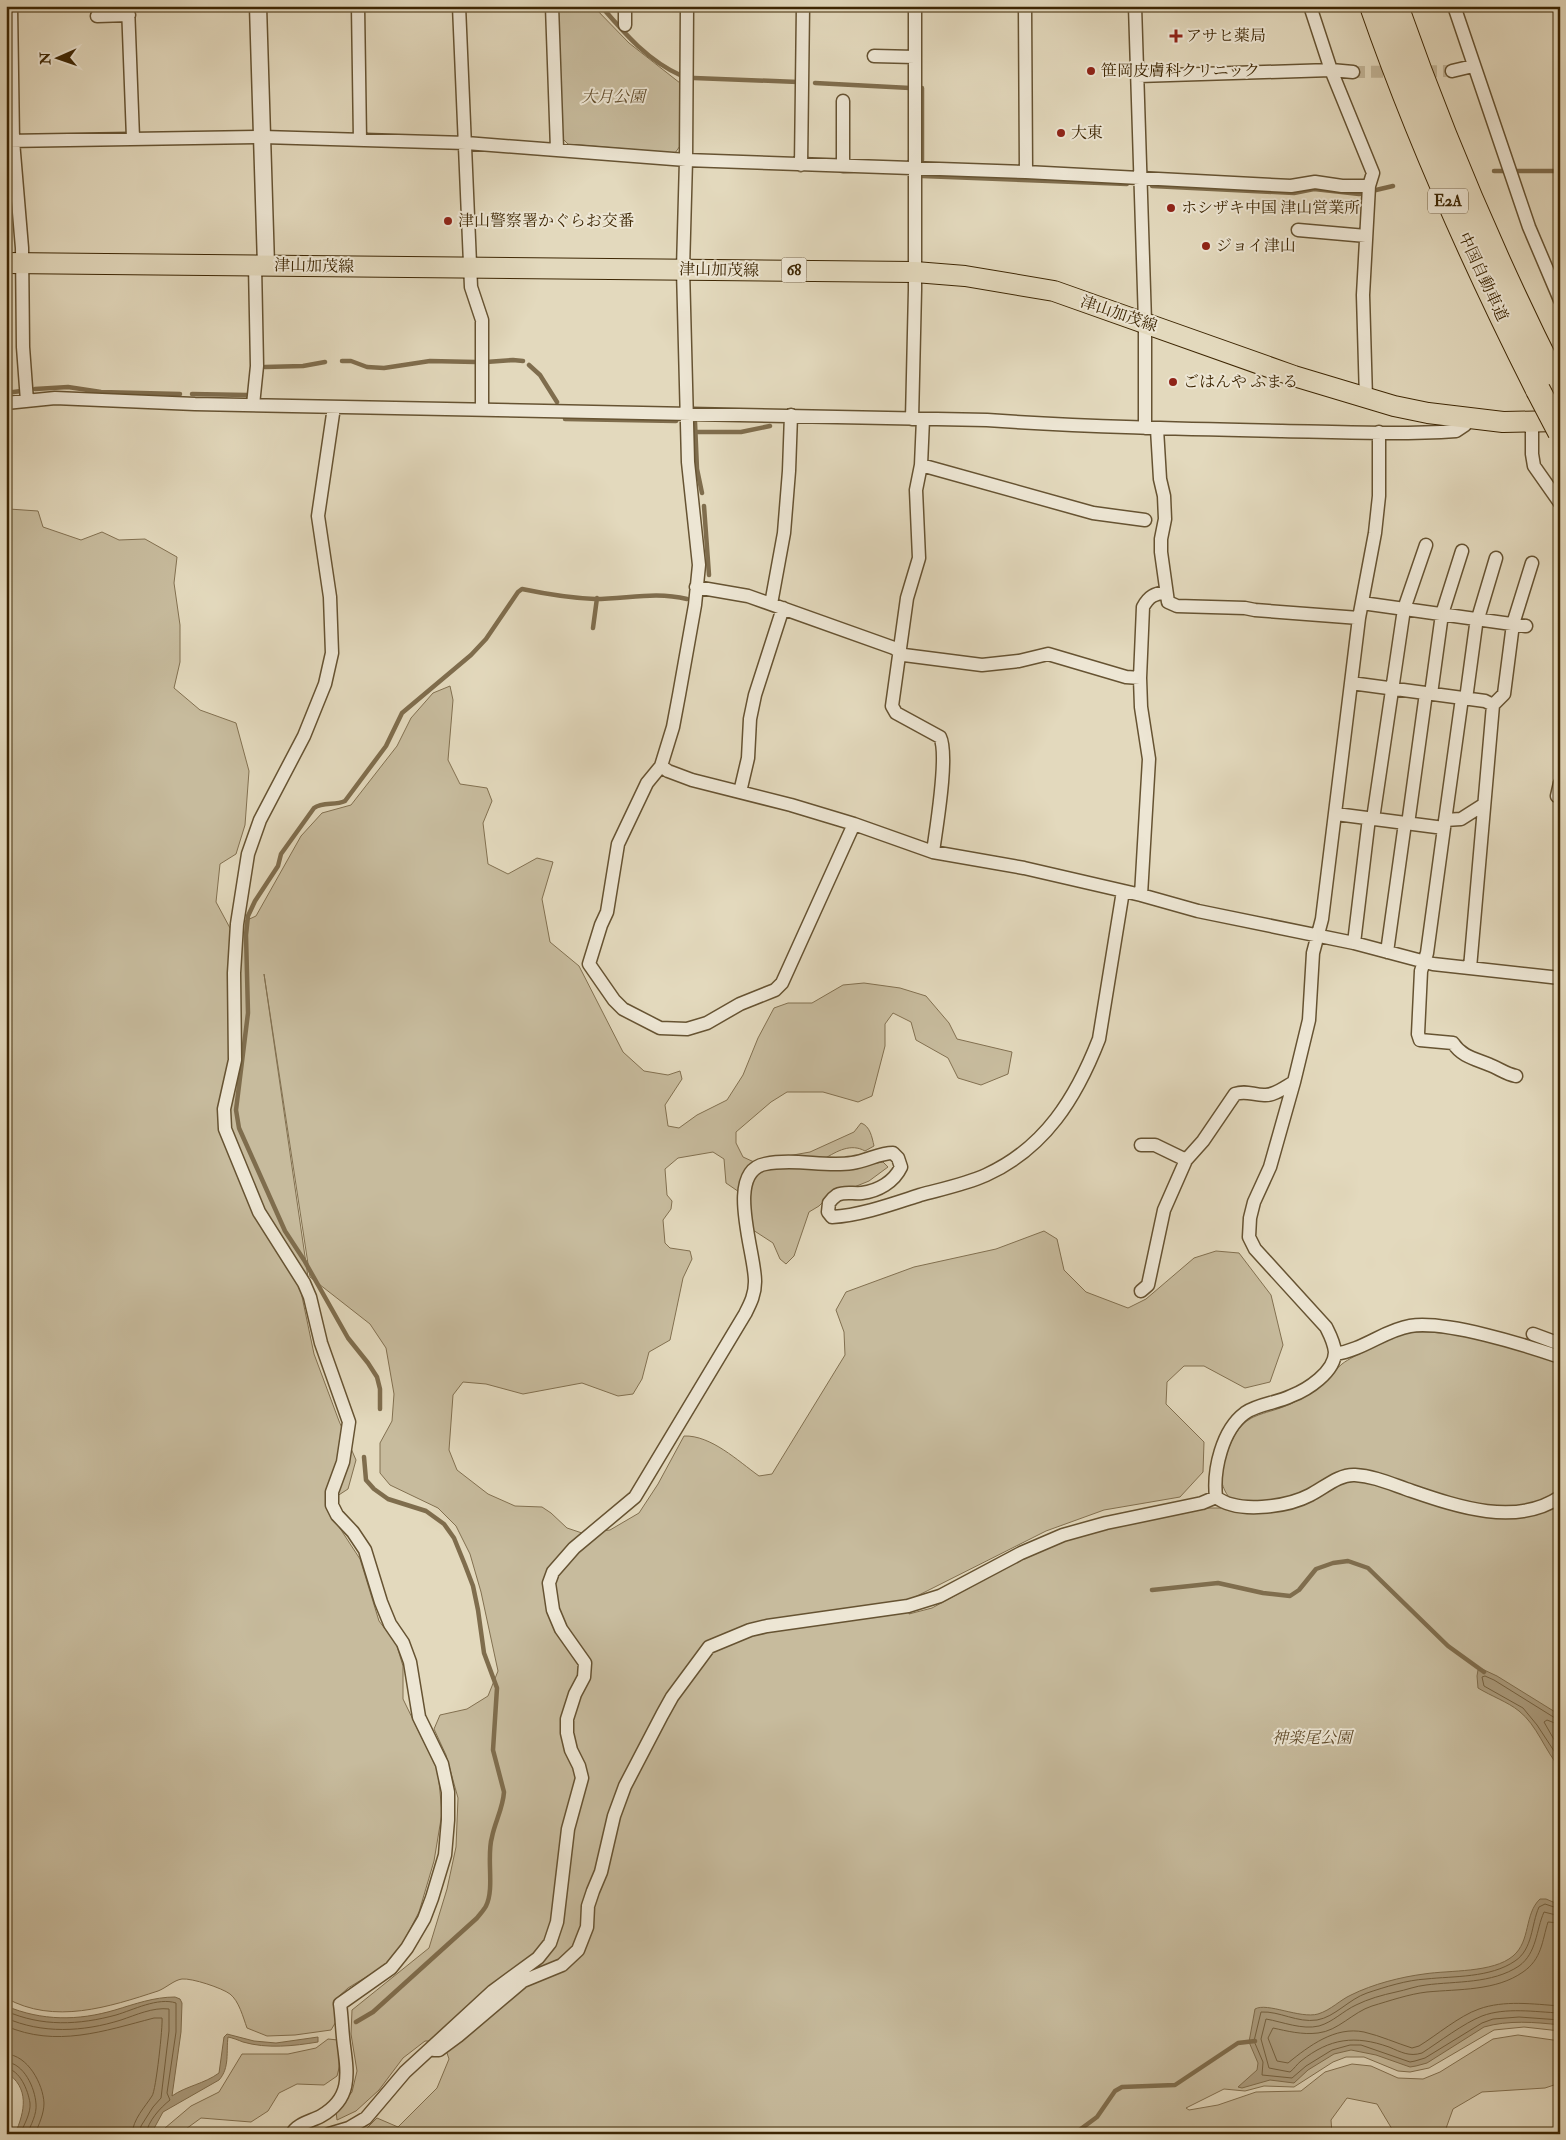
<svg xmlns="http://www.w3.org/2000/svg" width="1566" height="2140" font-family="'IM FELL Double Pica','Noto Serif JP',serif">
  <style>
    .green { fill: #c7bb9d; stroke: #827050 }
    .water { fill: #ab9c7e; stroke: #7f6d4d }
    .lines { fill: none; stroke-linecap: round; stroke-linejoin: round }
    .shore { stroke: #746140; stroke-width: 1 }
    .stream { stroke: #7f6d4d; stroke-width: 4.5 }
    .minor-tunnel { stroke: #c2b598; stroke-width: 12; stroke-dasharray: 12 6; stroke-linecap: butt }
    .minor-casing { stroke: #665332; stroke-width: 15 }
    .tertiary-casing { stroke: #665332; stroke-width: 19 }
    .primary-casing { stroke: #3d2603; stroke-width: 22 }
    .motorway-casing { stroke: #3d2603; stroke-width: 26 }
    .minor { stroke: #ede6d4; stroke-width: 12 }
    .tertiary { stroke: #ede6d4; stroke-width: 16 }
    .primary { stroke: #e3d9bd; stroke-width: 20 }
    .motorway { stroke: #e3d9bd; stroke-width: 24 }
    .motorway-bridge-casing { stroke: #3d2603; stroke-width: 26; stroke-linecap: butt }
    .motorway-bridge { stroke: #e3d9bd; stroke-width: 24 }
    .poi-dot { fill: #8f2418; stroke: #ede6d4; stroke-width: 2 }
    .labels { text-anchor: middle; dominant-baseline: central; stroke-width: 4; stroke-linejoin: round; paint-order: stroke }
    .shield { fill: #ede6d4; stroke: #726042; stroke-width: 1 }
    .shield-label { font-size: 15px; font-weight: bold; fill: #3d2603 }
    .poi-label { font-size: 16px; fill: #3d2603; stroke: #ede6d4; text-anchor: start }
    .park-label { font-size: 16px; font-style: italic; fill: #604b2a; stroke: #ede6d4 }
    .street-label { font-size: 16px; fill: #3d2603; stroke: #ede6d4 }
  </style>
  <rect width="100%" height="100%" fill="#e3d9bd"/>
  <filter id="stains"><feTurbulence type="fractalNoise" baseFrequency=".004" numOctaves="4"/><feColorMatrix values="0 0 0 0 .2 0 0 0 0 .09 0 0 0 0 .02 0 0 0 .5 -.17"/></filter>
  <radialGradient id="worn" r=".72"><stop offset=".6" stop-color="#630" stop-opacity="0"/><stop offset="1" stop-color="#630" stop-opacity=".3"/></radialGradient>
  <path class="green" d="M 558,6 L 593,6 L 629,43 L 680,83 L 680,146 L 675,153 L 568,144 L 562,138 Z
    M 9,509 L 38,511 L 43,527 L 81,540 L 102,532 L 119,540 L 145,539 L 177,557 L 174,583 L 180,625 L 180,662 L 174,688 L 200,710 L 236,723 L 249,771 L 245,825 L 236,854 L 220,864 L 216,902 L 230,928 L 256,916 L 301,836 L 322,813 L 351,805 L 397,746 L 411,718 L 433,693 L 450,686 L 453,700 L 448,760 L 460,784 L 487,788 L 492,801 L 483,823 L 488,864 L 508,874 L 537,858 L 553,862 L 542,899 L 550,942 L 579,966 L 623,1052 L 644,1071 L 668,1075 L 680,1071 L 682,1079 L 665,1105 L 668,1126 L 679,1128 L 697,1115 L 727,1100 L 743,1075 L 758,1038 L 774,1008 L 788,1003 L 812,1003 L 843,985 L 864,983 L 900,988 L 926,996 L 949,1023 L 957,1039 L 1012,1052 L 1008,1074 L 981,1085 L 958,1078 L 948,1058 L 916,1040 L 911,1022 L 893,1013 L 885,1024 L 885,1046 L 872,1096 L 858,1102 L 823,1092 L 787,1092 L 771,1102 L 736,1132 L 736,1143 L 743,1157 L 754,1162 L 810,1152 L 854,1132 L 861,1123 C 870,1126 872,1137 874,1146 L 865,1151 C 851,1143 837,1151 824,1159 L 866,1165 L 883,1162 L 888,1167 L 869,1181 L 827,1198 L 819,1206 L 809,1212 L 794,1256 L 786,1264 L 780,1259 L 773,1243 L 753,1230 L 745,1196 L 726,1183 L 724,1159 L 713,1152 L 678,1158 L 665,1169 L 667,1195 L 672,1201 L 671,1209 L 663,1220 L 665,1243 L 670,1248 L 690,1251 L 692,1259 L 683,1278 L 670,1340 L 649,1352 L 642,1379 L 633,1394 L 618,1396 L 582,1383 L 523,1394 L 486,1384 L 463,1382 L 453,1395 L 449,1450 L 457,1470 L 488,1494 L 515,1506 L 542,1507 L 551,1513 L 567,1528 L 582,1533 L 610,1530 L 639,1513 L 658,1484 L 684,1436 C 711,1435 738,1461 759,1476 L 772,1474 L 845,1355 L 844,1332 L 836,1310 L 846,1292 L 914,1267 L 996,1249 L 1044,1231 L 1057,1239 L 1064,1270 L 1086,1292 L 1128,1308 L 1146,1299 L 1194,1258 L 1216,1251 L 1239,1253 L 1271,1295 L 1283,1345 L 1270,1382 L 1245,1388 L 1204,1366 L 1184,1366 L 1167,1382 L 1166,1404 L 1204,1442 L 1203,1472 L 1180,1497 L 1104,1510 L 1046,1531 L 911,1599 L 909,1614 L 932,1608 L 1041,1549 L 1112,1526 L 1195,1508 L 1221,1508 L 1228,1496 C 1219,1482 1221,1475 1225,1460 C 1241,1402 1265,1422 1305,1396 C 1319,1387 1330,1374 1342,1364 C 1352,1356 1396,1335 1407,1333 C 1449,1327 1518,1349 1560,1360 L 1560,2031 L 1524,2027 L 1494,2030 L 1429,2068 L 1410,2072 L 1398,2071 L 1364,2057 L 1346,2057 L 1333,2062 L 1294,2087 L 1264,2086 L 1245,2091 L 1224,2089 L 1186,2108 L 1189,2110 L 1218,2105 L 1256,2092 L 1301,2091 L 1325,2072 L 1352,2064 L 1371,2066 L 1398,2078 L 1423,2079 L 1440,2072 L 1493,2039 L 1518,2035 L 1560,2041 L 1560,2083 L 1545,2088 L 1482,2092 L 1453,2109 L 1444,2134 L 1395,2134 L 1377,2104 L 1347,2098 L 1331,2120 L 1332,2134 L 361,2134 L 377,2118 L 398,2127 L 437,2088 L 449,2059 L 443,2041 L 425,2041 L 403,2058 L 379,2090 L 356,2111 L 337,2120 L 336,2111 L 352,2092 L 357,2071 L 351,2034 L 352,2010 L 429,1948 L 447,1889 L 456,1847 L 458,1798 L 446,1755 L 434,1729 L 440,1715 L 467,1709 L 488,1696 L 498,1671 L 481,1592 L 470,1554 L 456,1526 L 438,1508 L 390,1485 L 380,1473 L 380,1443 L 392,1421 L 394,1394 L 386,1348 L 370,1324 L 310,1277 L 264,974 L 308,1277 L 300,1287 L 314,1354 L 339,1421 L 356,1460 L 348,1489 L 328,1502 L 328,1510 L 360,1559 L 379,1621 L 396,1643 L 403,1666 L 403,1699 L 438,1771 L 442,1813 L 434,1861 L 419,1912 L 394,1960 L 348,1988 L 337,1998 L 337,2020 L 331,2030 L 295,2035 L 267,2036 L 247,2028 C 243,2017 239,2001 230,1994 C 222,1988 192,1978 182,1979 C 174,1980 166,1988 158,1991 C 109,2007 54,2025 6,1998 L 6,514 Z
    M 328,2039 L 338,2040 L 340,2064 L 337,2076 L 324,2085 L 297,2084 L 279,2093 L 268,2111 L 251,2122 L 201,2118 L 179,2134 L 163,2134 L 165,2128 L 191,2106 L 219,2092 L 242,2054 L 288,2054 L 316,2048 Z"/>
  <path class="water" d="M 1482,1669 L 1497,1676 L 1560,1715 L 1560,1768 C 1545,1751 1537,1725 1519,1711 C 1508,1702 1491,1696 1478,1688 L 1477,1676 L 1478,1670 Z
    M 1540,1899 L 1546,1899 L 1560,1905 L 1560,2025 C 1535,2022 1508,2020 1484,2027 L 1427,2063 L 1416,2066 L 1410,2067 L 1376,2055 L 1351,2050 L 1334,2054 L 1308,2070 L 1294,2083 L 1270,2080 L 1242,2088 L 1238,2087 L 1257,2070 L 1258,2063 L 1249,2042 L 1255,2009 C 1267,2002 1300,2019 1318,2014 C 1331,2010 1340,2000 1351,1995 C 1373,1984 1401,1977 1424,1974 C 1450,1970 1493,1973 1513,1956 C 1531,1941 1524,1914 1540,1899 Z
    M 175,1997 L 180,1999 L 182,2003 L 181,2032 L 172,2096 C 186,2086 204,2084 219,2073 L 224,2037 L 227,2034 L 254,2041 L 276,2043 L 318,2037 L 318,2042 C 294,2046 267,2049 243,2042 C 238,2040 233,2038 228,2037 C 226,2051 230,2068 219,2080 L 163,2112 L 151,2134 L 15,2134 C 25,2111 30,2088 6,2072 L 6,2006 C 42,2021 78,2021 115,2010 C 135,2004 154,1997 175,1997 Z"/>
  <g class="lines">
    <path class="shore" d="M 1560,1718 L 1555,1718 L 1494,1680 L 1485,1676 L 1482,1677 L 1484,1686 L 1523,1708 L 1537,1725 L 1560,1760
      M 1560,1725 L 1547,1720 L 1544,1722 L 1560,1750
      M 1560,1909 L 1545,1904 L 1539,1907 C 1531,1925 1533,1949 1515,1961 C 1490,1978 1454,1976 1426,1979 C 1407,1980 1385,1987 1367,1993 C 1349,1999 1335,2017 1317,2020 C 1297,2023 1280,2011 1261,2012 L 1254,2041 L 1263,2062 L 1262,2075 L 1292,2078 L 1306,2066 L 1332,2050 L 1350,2045 L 1361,2045 L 1410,2062 L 1415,2061 L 1425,2058 L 1482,2023 L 1493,2019 L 1519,2017 L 1560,2020
      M 1560,1916 L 1544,1912 C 1536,1930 1537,1953 1519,1966 C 1492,1984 1456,1981 1426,1985 C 1416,1986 1406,1990 1396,1992 C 1382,1995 1368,1999 1356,2005 C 1343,2011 1333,2022 1319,2026 C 1302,2030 1283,2022 1266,2019 L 1261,2039 L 1269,2068 L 1290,2072 C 1294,2069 1297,2064 1301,2061 C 1330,2038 1355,2035 1389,2047 C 1401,2052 1409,2057 1422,2053 C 1439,2042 1464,2023 1482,2016 C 1506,2007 1535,2012 1560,2013
      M 1560,1923 L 1548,1922 C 1542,1941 1542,1959 1523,1972 C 1496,1991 1459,1989 1427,1992 C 1409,1994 1389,2001 1372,2006 C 1353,2012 1338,2031 1318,2033 C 1302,2035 1287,2031 1273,2028 L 1268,2038 L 1277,2061 L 1288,2063 C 1309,2046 1335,2026 1364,2032 C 1381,2036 1396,2043 1412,2048 L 1419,2046 C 1437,2035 1459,2016 1479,2009 C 1504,2000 1533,2004 1560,2006
      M 6,2011 C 42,2027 79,2025 116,2015 C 133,2010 158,1997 176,2003 L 176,2032 L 167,2093 L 170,2100 C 160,2108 148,2121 146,2134
      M 6,2018 C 42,2034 83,2032 121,2020 C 136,2015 153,2007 169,2009 L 169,2031 L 161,2098 L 153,2107 L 141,2126 L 140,2134
      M 6,2026 C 56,2048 104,2031 154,2018 L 162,2018 C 163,2025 156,2091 152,2096 C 145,2107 133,2119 132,2134
      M 6,2054 C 28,2055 43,2084 44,2103 C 44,2114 39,2124 35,2134
      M 6,2062 C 24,2063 35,2088 36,2104 C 37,2114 31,2125 27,2134
      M 6,2068 C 20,2070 28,2090 30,2103 C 31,2113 24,2125 20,2134"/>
    <path class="stream" d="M 601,6 C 625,34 648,61 682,76
      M 694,78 L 798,82
      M 815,83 L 910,88
      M 922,160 L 922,88
      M 1494,171 L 1560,171
      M 922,176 L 1127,184
      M 1152,186 L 1294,193 L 1314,189 L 1359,194 L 1393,186
      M 342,361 L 351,361 L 367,367 L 384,368 L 430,361 L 476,362
      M 486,362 L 513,360 L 523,361
      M 529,365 L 540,375 L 557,402
      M 265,367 L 303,366 L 325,362
      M 35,389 L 68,387 L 101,392 L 180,394
      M 6,393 L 21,391
      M 192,394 L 247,395
      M 565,419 L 676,421
      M 695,422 L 697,469 L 702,493
      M 693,432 L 741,432 L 770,426
      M 704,506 L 709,575
      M 593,628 L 597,598
      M 380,1409 L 380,1389 L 377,1377 L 368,1363 L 348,1338 L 304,1260 L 285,1231 L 239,1128 L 236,1110 L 248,1013 L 246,935 L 248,916 L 255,901 L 278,866 L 281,854 L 314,808 C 323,801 335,806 345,801 L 386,746 L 402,713 L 471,655 L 486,639 L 518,592 L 522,589 C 546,594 570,598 595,599 C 627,599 655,591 687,599
      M 1152,1590 L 1218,1583 L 1263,1593 L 1290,1596 L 1299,1590 L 1316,1569 L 1333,1563 L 1348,1561 L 1368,1568 L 1448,1646 L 1484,1672
      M 356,2022 L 373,2012 L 477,1918 C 480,1914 484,1910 486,1906 C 495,1888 486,1857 492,1837 C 495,1822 503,1808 504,1792 L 493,1750 L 497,1688 L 484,1653 L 478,1610 L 473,1586 L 465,1565 L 454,1538 L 444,1524 L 426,1511 L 388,1499 L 374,1489 L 366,1480 L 364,1457
      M 1074,2134 L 1097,2117 L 1115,2091 L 1122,2087 L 1175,2085 L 1238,2043 L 1255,2041"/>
    <path class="minor-tunnel" d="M 1353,72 L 1452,71"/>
    <defs>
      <path id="minor" d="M 11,6 L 13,141 L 22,248 L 23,347 L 27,401
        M 128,6 L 133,138
        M 358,6 L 360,140
        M 459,6 L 471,287 L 482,320 L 482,410
        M 552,6 L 557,149
        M 687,6 L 686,160 L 683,269 L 688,462 L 699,565 L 695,605 L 679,695 L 673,727 L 661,766 L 668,771 L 692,780 L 791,805 L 854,824 L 933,852 L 1024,868 L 1141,895 L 1198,911 L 1354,943 L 1433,964 L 1560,978
        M 1025,6 L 1026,172
        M 1135,6 L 1145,322 L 1145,428
        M 1310,6 L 1331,70 L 1373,173 L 1369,186 L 1363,295 L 1366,399
        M 1454,6 L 1529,227 L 1560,300
        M 97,16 L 129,15
        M 625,25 L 625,6
        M 874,56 L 915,57
        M 1452,71 L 1473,66
        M 1138,76 L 1331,70 L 1353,72
        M 6,141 L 263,137 L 466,143 L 686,160 L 1026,172 L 1291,186 L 1315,182 L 1342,186 L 1369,186
        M 801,165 L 803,6
        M 843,166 L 843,101
        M 1298,230 L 1366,236
        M 6,403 L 55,398 L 195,404 L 987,420 C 1085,427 1184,429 1282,431 C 1340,432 1398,435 1456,431 L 1465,425 L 1468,418
        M 253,405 L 257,366 L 255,265
        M 912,419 L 915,290 L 915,6
        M 923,419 L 921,465 L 916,490 L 919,558 L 907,598 L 892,706 L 896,713 L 940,737 C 949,755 936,829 933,852
        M 1532,421 L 1532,454 L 1534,466 L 1560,503
        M 1157,429 L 1160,479 L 1164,496 L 1165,519 L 1161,539 L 1161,552 L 1168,602 L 1177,606 L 1245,608 L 1255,610 L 1359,618
        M 1379,432 L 1379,496 L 1375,533 L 1359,618 L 1322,919 L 1313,953 L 1309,1020 L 1294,1082 L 1270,1167 L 1254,1202 L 1250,1218 L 1249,1237 L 1255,1249 L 1326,1327 C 1330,1335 1334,1342 1335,1352 C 1335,1372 1307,1390 1291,1396 C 1277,1403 1258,1404 1245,1413 C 1222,1430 1213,1470 1216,1497 C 1237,1514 1287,1507 1310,1495 C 1324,1488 1339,1474 1355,1475 C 1373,1476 1389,1483 1406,1489 C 1453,1505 1514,1528 1560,1497
        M 921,465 L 1093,513 L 1145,520
        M 696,587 L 748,596 L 894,648 L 904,655 L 982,665 L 1019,661 L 1048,654 L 1126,677 L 1140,678 L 1143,607 C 1149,596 1154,594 1166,592
        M 1362,603 L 1526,626
        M 771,604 L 784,533 L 789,471 L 791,415
        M 1140,678 L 1141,707 L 1149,759 L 1141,895
        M 1351,683 L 1485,701 L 1493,705 L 1470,968
        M 1431,694 L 1442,614 L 1462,551
        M 1466,699 L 1476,625 L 1496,558
        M 1493,705 L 1504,694 L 1513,624 L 1532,563
        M 661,766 L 647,783 L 618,844 L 607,912 L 601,925 L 589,964 L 614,1000 L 623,1009 L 660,1028 L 687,1029 L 707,1023 L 740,1004 L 775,990 L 782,983 L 854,824
        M 1560,783 L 1557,796 L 1560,797
        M 740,792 L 748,758 L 750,719 L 755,695 L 783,608
        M 1336,814 L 1444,828 L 1462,698
        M 1373,819 L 1404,609 L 1426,545
        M 1445,820 L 1461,819 L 1483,805
        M 1408,824 L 1426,693
        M 1444,828 L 1427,953 L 1421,971 L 1418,1034 L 1420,1040 L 1453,1043 C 1462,1057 1476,1059 1490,1065 C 1500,1069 1506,1074 1516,1076
        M 1354,943 L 1369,818
        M 1387,952 L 1405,823
        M 1141,1145 L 1155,1145 L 1186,1160
        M 1141,1291 L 1148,1285 L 1164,1210 L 1186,1160 L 1203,1141 L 1235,1094 C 1246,1090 1253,1095 1264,1095 C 1274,1096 1285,1087 1294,1082
        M 1533,1334 L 1560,1344
        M 1335,1354 C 1363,1350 1385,1330 1410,1326 C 1445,1320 1525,1345 1560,1357
        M 434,2050 L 439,2050 L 458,2036 L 523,1981 L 562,1965 L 578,1950 L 587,1927 L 588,1906 L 593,1891 L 601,1872 L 614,1816 L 625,1786 L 662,1715 L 672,1697 L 709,1647 L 750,1630 L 767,1626 L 908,1606 L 940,1596 L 1021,1553 L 1063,1535 L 1106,1523 L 1202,1503 L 1216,1497
        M 292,2134 C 296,2124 312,2121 321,2116 C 351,2099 348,2076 344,2046 C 342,2032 342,2018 340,2004 L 391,1968 L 407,1948 L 424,1919 L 432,1898 L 445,1855 L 448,1820 L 448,1792 L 442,1764 L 419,1717 L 410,1662 L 403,1643 L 390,1624 L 381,1602 L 365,1550 L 353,1532 L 337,1515 L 332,1505 L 332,1492 L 343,1462 L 349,1422 L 321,1343 L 310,1297 L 304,1283 L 259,1212 L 225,1129 L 224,1109 L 235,1060 L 234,973 L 237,924 L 248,854 L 260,820 L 304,736 L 325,684 L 332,653 L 330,597 L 318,516 L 334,407
        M 329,2134 L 349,2128 L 366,2118 L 405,2072 L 493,1991 L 538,1958 L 550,1943 L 557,1922 L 568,1829 L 582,1778 L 579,1766 L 571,1750 L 567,1733 L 567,1719 L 575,1694 L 584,1677 L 585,1663 L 561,1629 L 553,1610 L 549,1583 L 553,1572 L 574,1548 L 635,1497 L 745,1314 C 750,1304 755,1295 755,1282 C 756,1255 724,1172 765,1164 C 794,1158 824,1167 852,1163 C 867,1161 879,1153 893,1153 L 898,1158 L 901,1167 C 894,1182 878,1191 862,1193 C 853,1194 845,1191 837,1195 C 834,1197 831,1200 829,1203 L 828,1212 L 832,1217 C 862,1215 892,1204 920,1195 C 942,1189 966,1184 986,1175 C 1045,1148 1076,1098 1099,1039 L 1123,891"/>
      <path id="tertiary" d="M 258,6 L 266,265"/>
      <path id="primary" d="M 6,263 L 915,272 L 965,276 L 1054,291 L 1294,376 L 1394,406 L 1428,413 L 1503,422 L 1560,421"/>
      <path id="motorway" d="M 1372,6 C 1418,138 1475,265 1538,390
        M 1396,6 C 1442,137 1497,266 1560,390"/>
    </defs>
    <use href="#minor" class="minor-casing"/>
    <use href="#tertiary" class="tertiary-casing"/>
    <use href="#primary" class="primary-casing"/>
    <use href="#motorway" class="motorway-casing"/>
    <use href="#minor" class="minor"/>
    <use href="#tertiary" class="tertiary"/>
    <use href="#primary" class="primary"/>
    <use href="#motorway" class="motorway"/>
    <defs>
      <path id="motorway-bridge" d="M 1538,390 L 1560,432"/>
    </defs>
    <use href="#motorway-bridge" class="motorway-bridge-casing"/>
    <use href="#motorway-bridge" class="motorway-bridge"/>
  </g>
  <g class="poi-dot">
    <path d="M1173.5 28.5h5v5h5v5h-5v5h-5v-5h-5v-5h5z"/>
    <circle cx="1091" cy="71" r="5"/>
    <circle cx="1061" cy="133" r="5"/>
    <circle cx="1171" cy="208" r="5"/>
    <circle cx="448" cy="221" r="5"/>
    <circle cx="1206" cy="246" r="5"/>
    <circle cx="1173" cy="382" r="5"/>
  </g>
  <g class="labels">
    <g class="shield">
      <rect x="1428" y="188.5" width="40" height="25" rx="4"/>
      <rect x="781.5" y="257.5" width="25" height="25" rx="4"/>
    </g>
    <g class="shield-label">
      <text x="1448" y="201">E2A</text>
      <text x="794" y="270">68</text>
    </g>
    <g class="poi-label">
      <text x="1186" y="36">アサヒ薬局</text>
      <text x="1101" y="71">笹岡皮膚科クリニック</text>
      <text x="1071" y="133">大東</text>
      <text x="1181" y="208">ホシザキ中国 津山営業所</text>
      <text x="458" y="221">津山警察署かぐらお交番</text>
      <text x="1216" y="246">ジョイ津山</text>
      <text x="1183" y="382">ごはんや ふまる</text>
    </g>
    <g class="park-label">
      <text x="613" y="97">大月公園</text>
      <text x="1312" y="1738">神楽尾公園</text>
    </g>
    <g class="street-label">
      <text transform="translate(314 266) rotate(1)">津山加茂線</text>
      <text transform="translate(719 270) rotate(1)">津山加茂線</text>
      <text transform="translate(1483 277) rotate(65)">中国自動車道</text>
      <text transform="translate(1119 314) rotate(19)">津山加茂線</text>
    </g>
  </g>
  <rect width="1566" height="2140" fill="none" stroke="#e3d9bd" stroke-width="25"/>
  <rect x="8" y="8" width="1551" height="2125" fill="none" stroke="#3d2603" stroke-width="2.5"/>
  <rect x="12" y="12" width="1541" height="2115" fill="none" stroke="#3d2603"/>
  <g transform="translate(58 58) rotate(268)" stroke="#ede6d4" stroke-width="4" paint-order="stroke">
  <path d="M0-4L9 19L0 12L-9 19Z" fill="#3d2603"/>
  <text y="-8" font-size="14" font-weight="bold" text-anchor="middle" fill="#3d2603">N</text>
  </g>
  <rect width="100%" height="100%" filter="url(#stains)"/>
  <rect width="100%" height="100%" fill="url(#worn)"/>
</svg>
